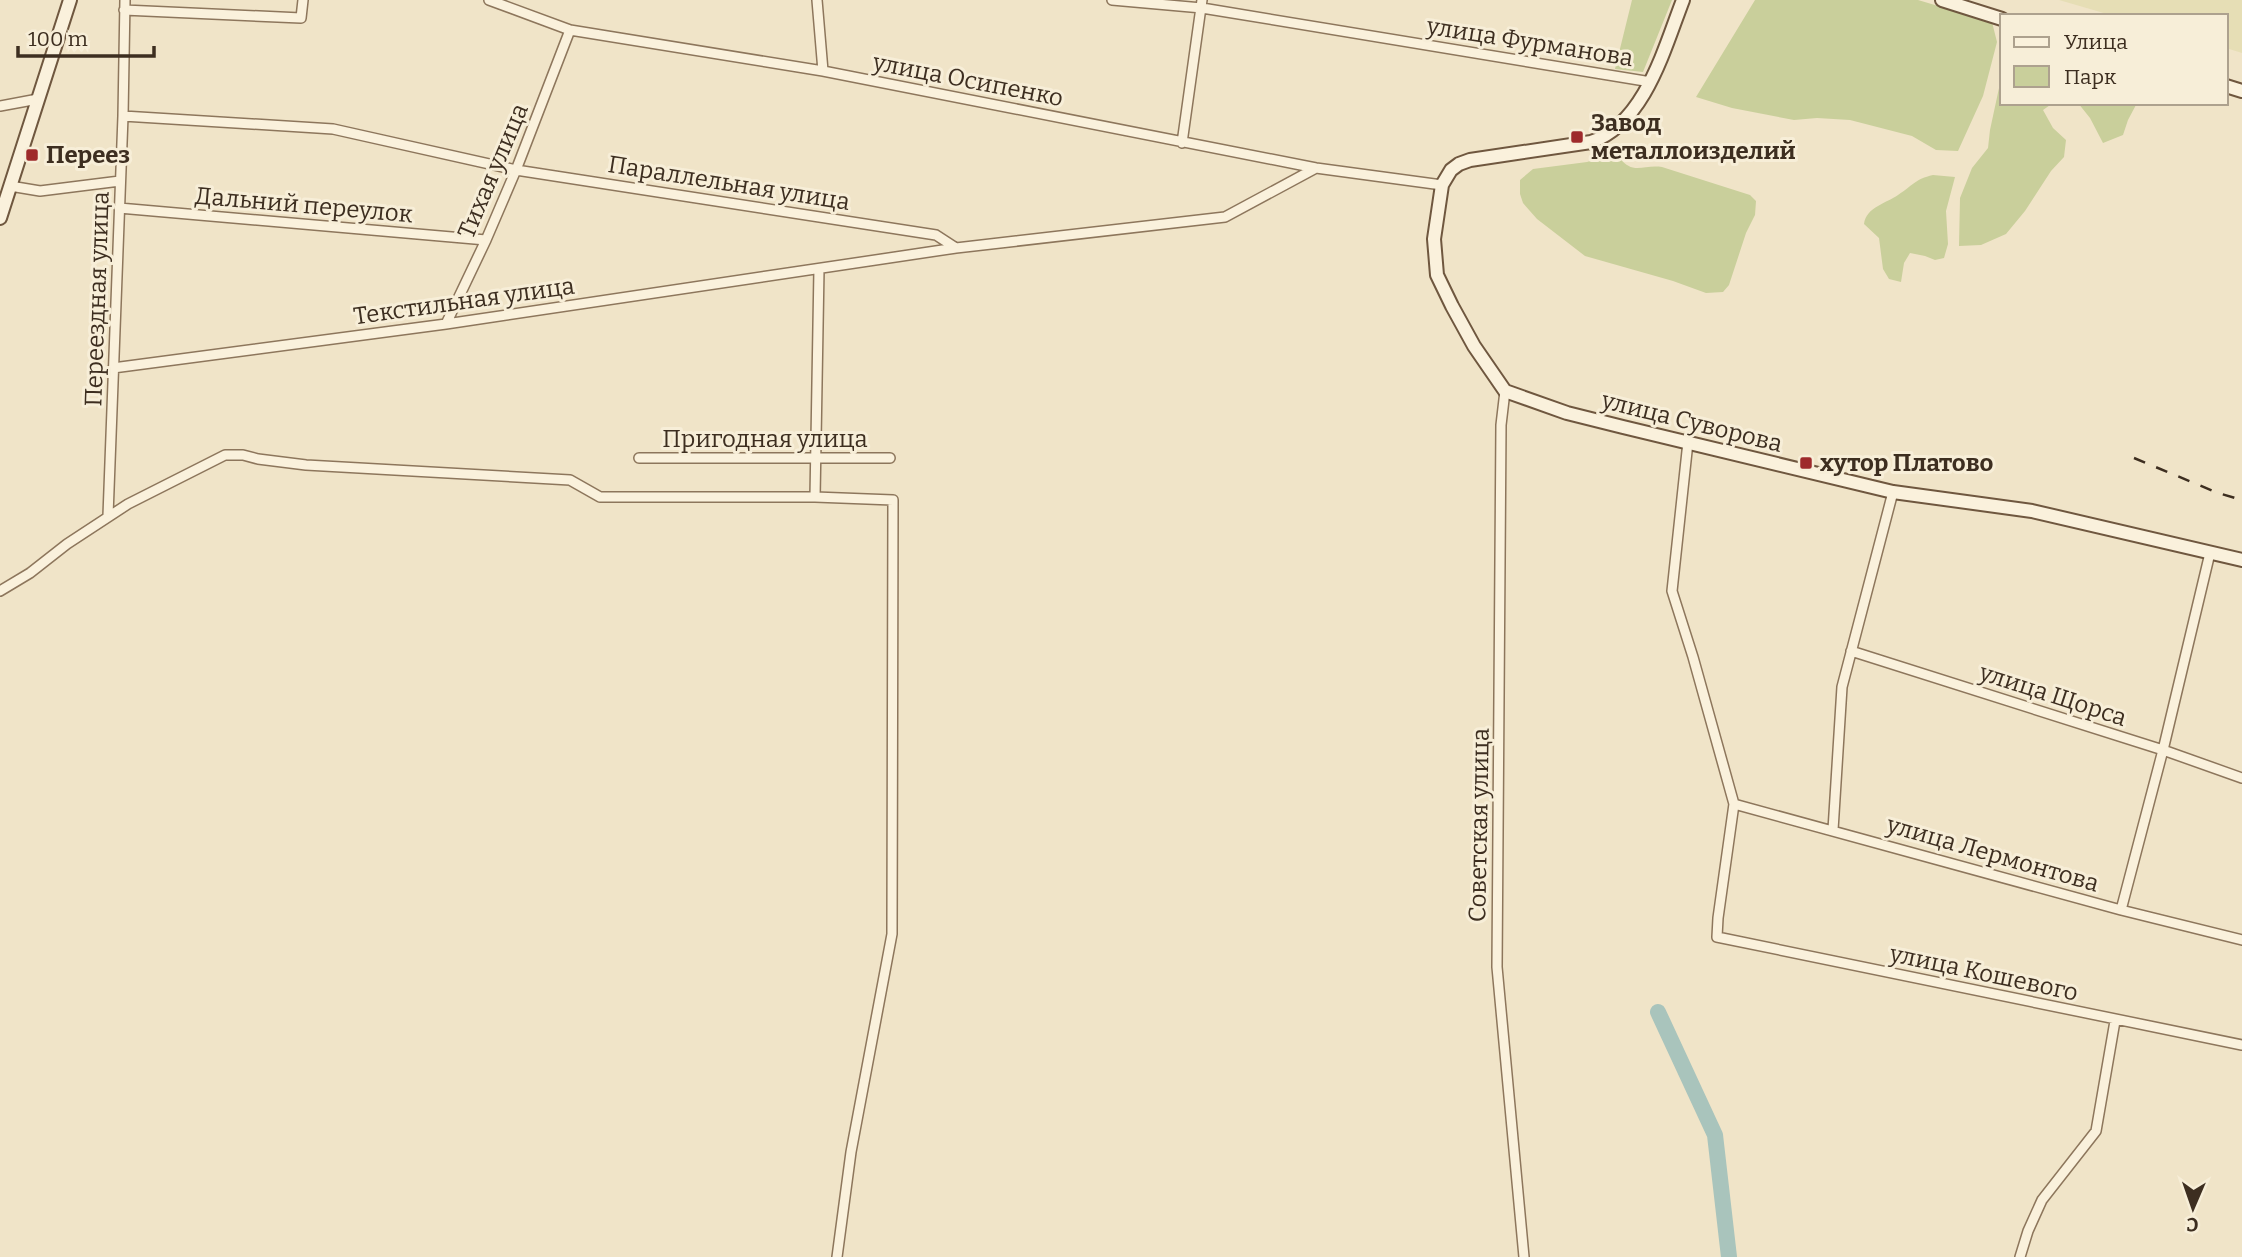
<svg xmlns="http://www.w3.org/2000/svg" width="2242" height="1257" font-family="Bitter,serif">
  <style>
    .farmland { fill: #e6deb5 }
    .green { fill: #c9cf9b }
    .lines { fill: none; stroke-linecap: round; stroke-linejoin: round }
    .river { stroke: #a9c4bc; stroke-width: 16 }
    .street-casing { stroke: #8d765c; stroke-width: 12 }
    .secondary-casing { stroke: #6f573f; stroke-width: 16 }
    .street { stroke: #faf1dc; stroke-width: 9 }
    .secondary { stroke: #faf1dc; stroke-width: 12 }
    .rail { stroke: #3d2e20; stroke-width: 2.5; stroke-dasharray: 12 12; stroke-linecap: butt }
    .poi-dot { fill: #9e2a2b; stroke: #f7eed8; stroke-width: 2.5 }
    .labels { text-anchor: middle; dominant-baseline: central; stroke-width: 6; stroke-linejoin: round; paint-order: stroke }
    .street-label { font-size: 24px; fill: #3d2e20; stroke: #f7eed8 }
    .poi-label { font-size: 24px; font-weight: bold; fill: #3d2e20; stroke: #f7eed8; text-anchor: start }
  </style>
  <rect width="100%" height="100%" fill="#f0e4c8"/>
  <path class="farmland" d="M 2059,0 L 2242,0 L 2242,53 L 2226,48 L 2226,16 L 2114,16 Z"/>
  <path class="green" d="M 1632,0 L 1672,0 L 1643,72 L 1615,69 Z
    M 1755,0 L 1918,0 L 1992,22 L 1997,42 L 1983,96 L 1958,151 L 1936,150 L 1912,136 L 1850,120 L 1817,118 L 1794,120 L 1732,108 L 1696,97 Z
    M 2002,74 L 2002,103 L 2053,103 L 2043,110 L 2053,128 L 2066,140 L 2064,157 L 2051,171 L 2025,211 L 2006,234 L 1981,245 L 1959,246 L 1960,198 L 1972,168 L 1988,148 L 1990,130 Z
    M 2078,103 L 2137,103 L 2128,120 L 2123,135 L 2103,143 L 2090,118 Z
    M 1609,155 L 1619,157 C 1633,176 1643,164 1662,167 L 1750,195 L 1756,201 L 1755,215 L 1746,233 L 1729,285 L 1723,292 L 1706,293 L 1673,281 L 1585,256 L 1537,219 L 1523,203 L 1520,194 L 1520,180 L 1533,169 L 1587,162 Z
    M 1933,175 L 1955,177 L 1946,211 L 1948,244 L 1944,258 L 1935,260 L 1925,256 L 1910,253 L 1904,263 L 1901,282 L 1889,279 L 1883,269 L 1879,238 L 1864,224 C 1866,207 1887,203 1898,195 C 1912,186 1915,179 1933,175 Z"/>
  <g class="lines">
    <path class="river" d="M 1658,1012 L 1715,1135 L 1729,1257"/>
    <defs>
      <path id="street" d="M 489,0 L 570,30 L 823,71 L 1316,168 L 1442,185
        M 817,0 L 823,71
        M 1112,0 L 1202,8 L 1651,82
        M 124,10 L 301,18 L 303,0
        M 0,106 L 38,99
        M 123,116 L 333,129 L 516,170 L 936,235 L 956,248
        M 1182,143 L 1202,0
        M 10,186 L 40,191 L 120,181
        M 119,208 L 486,240
        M 446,324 L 486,240 L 516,170 L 570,30
        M 113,368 L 446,324 L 956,248 L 1225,217 L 1316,168
        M 1505,391 L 1501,425 L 1497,967 L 1524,1257
        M 1688,442 L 1672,591 L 1693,657 L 1734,804 L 1718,918 L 1717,937 L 2242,1045
        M 639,458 L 890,458
        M 815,497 L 819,269
        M 108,516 L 123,116 L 125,0
        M 0,591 L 30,573 L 67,544 L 128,504 L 225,455 L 243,455 L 258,459 L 306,465 L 570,480 L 600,497 L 815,497 L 893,500 L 892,934 L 851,1152 L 837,1257
        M 1851,651 L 2163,750 L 2242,778
        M 1734,804 L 2121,910 L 2242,940
        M 1833,830 L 1842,687 L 1893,492
        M 2121,910 L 2163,750 L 2210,553
        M 2020,1257 L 2028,1231 L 2042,1200 L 2096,1131 L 2115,1021"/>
      <path id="secondary" d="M 1683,0 C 1664,49 1645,123 1591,142 L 1470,160 L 1459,164 L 1451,170 L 1442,185 L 1434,239 L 1437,275 L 1452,306 L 1474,346 L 1505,391 L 1567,413 L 1623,427 L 1893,492 L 2032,511 L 2242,560
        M 1942,0 L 2002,19
        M 2226,86 L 2242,91
        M 0,218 L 70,0"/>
    </defs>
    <use href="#street" class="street-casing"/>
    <use href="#secondary" class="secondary-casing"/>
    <use href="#street" class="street"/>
    <use href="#secondary" class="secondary"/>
    <path class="rail" d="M 2134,458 L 2218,493 L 2242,500"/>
  </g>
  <g class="poi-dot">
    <rect x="1570" y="130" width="14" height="14" rx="3.5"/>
    <rect x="25" y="148" width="14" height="14" rx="3.5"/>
    <rect x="1799" y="456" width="14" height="14" rx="3.5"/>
  </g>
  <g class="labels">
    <g class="street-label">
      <text transform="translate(1530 42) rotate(9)">улица Фурманова</text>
      <text transform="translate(968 80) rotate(11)">улица Осипенко</text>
      <text transform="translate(493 171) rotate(-67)">Тихая улица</text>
      <text transform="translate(729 183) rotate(9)">Параллельная улица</text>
      <text transform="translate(304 205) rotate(5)">Дальний переулок</text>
      <text transform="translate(97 299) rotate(-88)">Переездная улица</text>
      <text transform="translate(464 301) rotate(-8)">Текстильная улица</text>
      <text transform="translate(1692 422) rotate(14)">улица Суворова</text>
      <text x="765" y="439">Пригодная улица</text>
      <text transform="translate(2053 695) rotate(18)">улица Щорса</text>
      <text transform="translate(1479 825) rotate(-89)">Советская улица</text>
      <text transform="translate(1993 854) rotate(16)">улица Лермонтова</text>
      <text transform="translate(1984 973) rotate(12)">улица Кошевого</text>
    </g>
    <g class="poi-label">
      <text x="1591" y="123">Завод<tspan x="1591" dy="28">металлоизделий</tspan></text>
      <text x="46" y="155">Переез</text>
      <text x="1820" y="463">хутор Платово</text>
    </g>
  </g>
  <rect x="2000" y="14" width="228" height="91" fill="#f7eed8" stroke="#ada18e" stroke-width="2"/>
  <rect x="2014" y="37" width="35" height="10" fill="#faf1dc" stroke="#ada18e" stroke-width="2"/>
  <text x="2064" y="49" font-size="21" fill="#3d2e20">Улица</text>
  <rect x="2014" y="66" width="35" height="21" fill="#c9cf9b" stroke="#ada18e" stroke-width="2"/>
  <text x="2064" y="84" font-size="21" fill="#3d2e20">Парк</text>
  <g transform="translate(2193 1208) rotate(182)" stroke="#f7eed8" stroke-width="5" paint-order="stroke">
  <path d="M0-5L12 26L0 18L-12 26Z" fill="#3d2e20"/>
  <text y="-10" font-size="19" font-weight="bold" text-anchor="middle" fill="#3d2e20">С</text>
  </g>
  <path d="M18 46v10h136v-10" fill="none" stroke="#3d2e20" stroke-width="3.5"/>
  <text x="28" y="46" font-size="21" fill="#3d2e20" stroke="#f7eed8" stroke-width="5" paint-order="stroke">100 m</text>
</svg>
